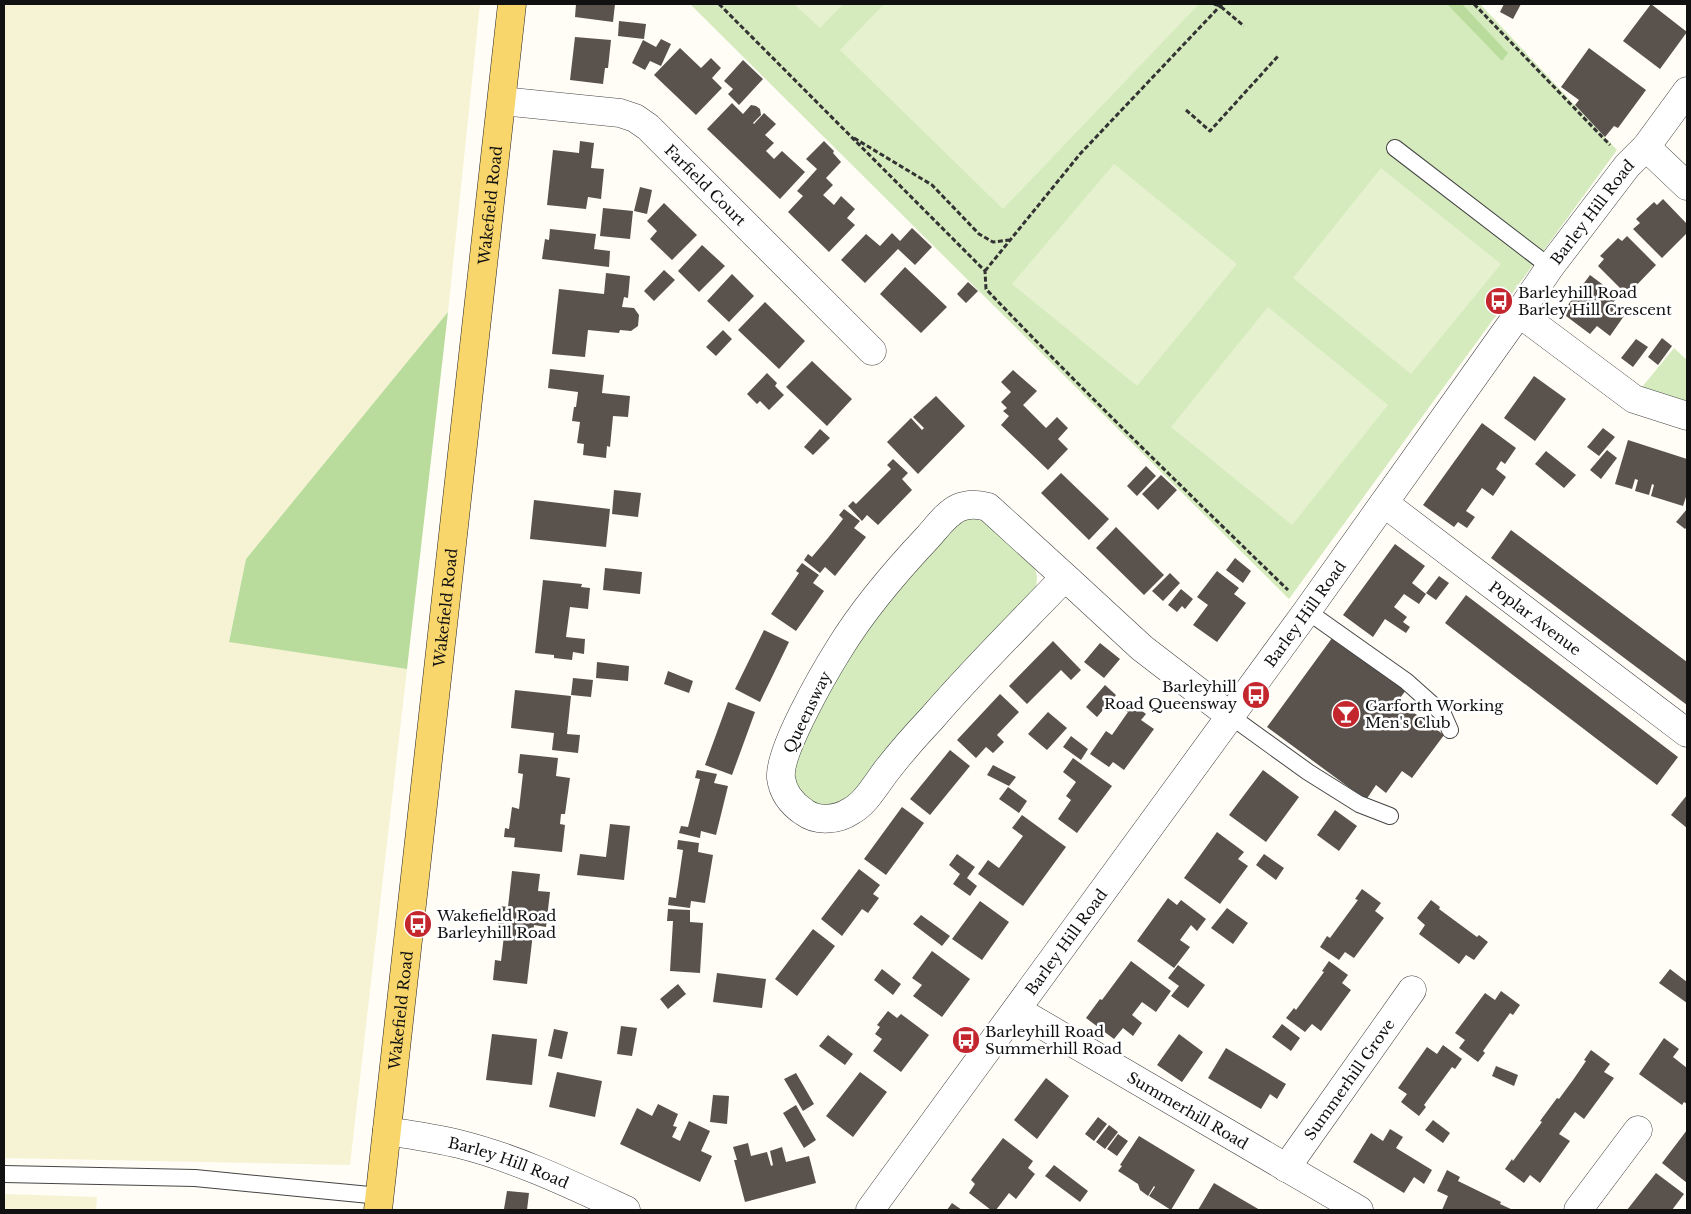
<svg xmlns="http://www.w3.org/2000/svg" width="1691" height="1214" font-family="'Libre Baskerville',serif">
  <style>
    .farmland { fill: #f6f3d4 }
    .green { fill: #d5ebbd }
    .forest { fill: #b9dc9c }
    .pitch { fill: #e6f2cf }
    .building { fill: #5a524d }
    .lines { fill: none; stroke-linecap: round; stroke-linejoin: round }
    .lane-casing { stroke: #444; stroke-width: 18 }
    .street-casing { stroke: #444; stroke-width: 29 }
    .primary-casing { stroke: #222; stroke-width: 29 }
    .path { stroke: #333; stroke-width: 3; stroke-dasharray: 5 2.5; stroke-linecap: butt }
    .lane { stroke: #fff; stroke-width: 16 }
    .street { stroke: #fff; stroke-width: 28 }
    .primary { stroke: #f9d66b; stroke-width: 28 }
    .labels { text-anchor: middle; dominant-baseline: central; stroke-width: 5; stroke-linejoin: round; paint-order: stroke }
    .street-label { font-size: 15px; fill: #111; stroke: #fff }
    .poi-label { font-size: 15px; fill: #111; stroke: #fff; text-anchor: start }
  </style>
  <rect width="100%" height="100%" fill="#fffdf5"/>
  <path class="farmland" d="M 4,4 L 480,4 L 448,312 L 246,559 L 229,641 L 407,669 L 350,1165 L 4,1158 Z
    M 4,1194 L 97,1197 L 96,1210 L 4,1210 Z"/>
  <path class="green" d="M 690,4 L 1480,4 L 1617,150 L 1289,599 Z
    M 1674,348 L 1687,360 L 1687,406 L 1638,392 Z
    M 976,518 L 987,521 L 1035,567 L 1037,577 L 1036,588 L 844,801 L 834,805 L 823,806 L 812,803 L 797,788 L 794,777 L 794,765 L 814,717 L 878,611 L 954,523 L 965,519 Z"/>
  <path class="forest" d="M 1447,4 L 1462,4 L 1508,53 L 1502,61 Z
    M 448,312 L 407,669 L 229,642 L 246,559 Z"/>
  <path class="pitch" d="M 794,4 L 843,4 L 820,28 Z
    M 884,4 L 1199,4 L 1003,209 L 840,50 Z
    M 1114,164 L 1237,264 L 1137,386 L 1012,284 Z
    M 1381,168 L 1501,264 L 1411,374 L 1293,278 Z
    M 1268,307 L 1388,405 L 1292,525 L 1171,427 Z"/>
  <path class="building" d="M 576,4 L 615,4 L 613,22 L 575,17 Z
    M 1504,4 L 1521,4 L 1513,19 L 1500,12 Z
    M 1651,4 L 1687,32 L 1660,69 L 1623,41 Z
    M 619,21 L 646,24 L 644,39 L 618,36 Z
    M 575,37 L 611,40 L 608,68 L 605,68 L 603,84 L 570,80 Z
    M 661,39 L 671,44 L 661,66 L 650,61 L 645,70 L 632,63 L 643,40 L 656,47 Z
    M 680,48 L 701,68 L 711,58 L 721,68 L 712,78 L 722,88 L 696,115 L 654,75 Z
    M 1589,48 L 1646,90 L 1618,128 L 1614,126 L 1605,137 L 1575,105 L 1579,100 L 1561,87 Z
    M 743,60 L 763,79 L 739,105 L 728,94 L 733,89 L 724,81 Z
    M 732,103 L 743,114 L 751,105 L 756,106 L 760,109 L 761,115 L 753,123 L 754,124 L 764,113 L 776,124 L 765,135 L 774,143 L 766,151 L 774,159 L 782,151 L 805,172 L 780,199 L 707,129 Z
    M 580,141 L 594,143 L 591,168 L 604,169 L 601,199 L 588,197 L 586,209 L 547,205 L 553,150 L 579,153 Z
    M 824,141 L 834,151 L 833,153 L 841,162 L 826,178 L 833,185 L 823,195 L 834,205 L 841,196 L 855,209 L 847,218 L 855,225 L 829,252 L 788,212 L 803,196 L 797,191 L 817,169 L 806,159 Z
    M 640,187 L 652,190 L 647,214 L 634,211 Z
    M 1663,199 L 1687,224 L 1687,233 L 1662,258 L 1633,229 L 1640,223 L 1636,219 L 1654,202 L 1657,205 Z
    M 664,203 L 697,235 L 672,260 L 650,239 L 657,231 L 647,221 Z
    M 603,208 L 633,211 L 630,239 L 600,236 Z
    M 912,228 L 932,247 L 915,265 L 898,249 L 865,283 L 841,260 L 866,234 L 880,246 L 892,233 L 900,241 Z
    M 550,229 L 596,234 L 594,249 L 610,251 L 609,267 L 542,259 L 545,239 L 549,240 Z
    M 1627,236 L 1656,265 L 1627,295 L 1598,266 L 1604,259 L 1600,256 L 1618,238 L 1622,241 Z
    M 702,245 L 725,266 L 699,292 L 678,271 Z
    M 905,267 L 947,307 L 921,333 L 880,294 Z
    M 664,270 L 675,280 L 654,301 L 644,291 Z
    M 606,273 L 630,276 L 628,298 L 624,297 L 622,307 L 634,308 L 639,315 L 638,326 L 631,331 L 620,330 L 619,333 L 588,330 L 585,357 L 552,354 L 559,289 L 604,294 Z
    M 732,274 L 754,296 L 729,322 L 707,301 Z
    M 1590,275 L 1618,296 L 1611,306 L 1624,316 L 1610,336 L 1597,326 L 1590,334 L 1562,313 Z
    M 968,282 L 978,291 L 966,303 L 957,294 Z
    M 765,302 L 805,341 L 779,369 L 738,330 Z
    M 723,330 L 732,339 L 716,356 L 706,347 Z
    M 1662,338 L 1672,346 L 1658,365 L 1648,357 Z
    M 1636,339 L 1648,347 L 1633,367 L 1621,358 Z
    M 812,361 L 852,399 L 827,426 L 786,387 Z
    M 550,369 L 604,375 L 602,393 L 630,396 L 628,417 L 613,416 L 610,447 L 607,446 L 606,458 L 583,455 L 584,444 L 577,443 L 580,422 L 572,421 L 574,407 L 576,407 L 578,392 L 548,388 Z
    M 1013,370 L 1037,391 L 1023,405 L 1046,428 L 1057,417 L 1068,428 L 1058,439 L 1068,449 L 1048,470 L 1001,425 L 1009,416 L 1003,411 L 1007,408 L 1001,402 L 1011,392 L 1001,382 Z
    M 767,373 L 777,383 L 775,386 L 784,395 L 769,410 L 760,401 L 757,404 L 747,394 Z
    M 1534,376 L 1566,399 L 1535,441 L 1504,418 Z
    M 936,396 L 965,426 L 918,474 L 887,442 L 911,418 L 922,430 L 924,428 L 913,417 Z
    M 1482,423 L 1516,448 L 1505,464 L 1501,461 L 1496,469 L 1506,477 L 1493,496 L 1482,488 L 1466,511 L 1475,517 L 1467,528 L 1458,522 L 1454,527 L 1423,505 Z
    M 1603,428 L 1615,437 L 1599,456 L 1587,447 Z
    M 820,429 L 830,438 L 813,455 L 804,447 Z
    M 1628,440 L 1687,459 L 1687,494 L 1683,506 L 1651,496 L 1654,485 L 1652,484 L 1649,495 L 1635,491 L 1638,480 L 1635,479 L 1632,489 L 1615,484 Z
    M 1607,450 L 1617,458 L 1601,479 L 1590,470 Z
    M 1546,451 L 1576,475 L 1564,488 L 1535,464 Z
    M 893,459 L 908,473 L 902,479 L 912,490 L 878,525 L 867,515 L 862,521 L 848,506 L 853,501 L 856,504 L 891,469 L 887,465 Z
    M 1146,466 L 1156,476 L 1137,496 L 1127,486 Z
    M 1061,473 L 1109,519 L 1089,540 L 1041,493 Z
    M 1161,475 L 1177,490 L 1158,510 L 1142,494 Z
    M 614,490 L 641,493 L 638,517 L 612,514 Z
    M 534,500 L 610,509 L 606,547 L 530,539 Z
    M 844,509 L 860,521 L 854,528 L 866,537 L 835,576 L 825,567 L 820,573 L 804,560 L 808,554 L 812,557 L 828,538 L 843,519 L 839,515 Z
    M 1687,509 L 1687,527 L 1685,529 L 1676,522 Z
    M 1116,527 L 1164,575 L 1144,595 L 1096,548 Z
    M 1511,530 L 1687,662 L 1687,705 L 1491,558 Z
    M 1395,544 L 1425,566 L 1412,583 L 1426,594 L 1419,604 L 1404,594 L 1394,607 L 1407,617 L 1403,622 L 1410,627 L 1406,633 L 1385,619 L 1373,637 L 1343,615 Z
    M 1235,558 L 1251,571 L 1243,583 L 1226,570 Z
    M 802,563 L 819,575 L 813,583 L 824,591 L 796,631 L 771,614 L 799,573 L 796,571 Z
    M 605,568 L 642,572 L 640,594 L 603,590 Z
    M 1217,571 L 1239,588 L 1234,594 L 1246,603 L 1217,642 L 1193,625 L 1208,605 L 1197,597 Z
    M 1170,573 L 1180,583 L 1163,601 L 1152,591 Z
    M 1439,576 L 1449,583 L 1436,600 L 1426,593 Z
    M 543,580 L 582,584 L 581,587 L 590,588 L 588,609 L 570,607 L 566,637 L 585,639 L 584,654 L 573,652 L 572,660 L 554,658 L 554,655 L 535,653 Z
    M 1181,589 L 1193,599 L 1185,609 L 1182,606 L 1177,612 L 1168,605 Z
    M 1466,595 L 1678,757 L 1657,785 L 1445,623 Z
    M 764,630 L 789,642 L 760,702 L 735,689 Z
    M 1335,634 L 1408,687 L 1398,701 L 1444,735 L 1412,778 L 1402,771 L 1386,793 L 1376,785 L 1366,800 L 1267,727 Z
    M 1053,641 L 1081,670 L 1071,680 L 1061,670 L 1027,704 L 1009,686 Z
    M 1100,643 L 1120,659 L 1104,678 L 1084,662 Z
    M 597,662 L 629,666 L 628,681 L 596,678 Z
    M 668,671 L 693,681 L 689,693 L 664,684 Z
    M 573,678 L 593,680 L 591,697 L 571,695 Z
    M 1105,685 L 1116,695 L 1097,717 L 1086,707 Z
    M 515,690 L 571,696 L 567,734 L 580,735 L 578,753 L 552,750 L 554,733 L 511,728 Z
    M 1000,694 L 1019,712 L 997,735 L 1004,742 L 993,753 L 986,747 L 976,758 L 957,740 Z
    M 1129,701 L 1146,714 L 1141,720 L 1154,729 L 1124,770 L 1113,762 L 1109,767 L 1090,754 L 1106,731 L 1112,735 L 1128,712 L 1123,709 Z
    M 728,702 L 755,712 L 732,775 L 705,765 Z
    M 1048,712 L 1067,728 L 1047,750 L 1028,734 Z
    M 1071,736 L 1088,749 L 1081,760 L 1063,747 Z
    M 950,750 L 970,766 L 930,815 L 910,799 Z
    M 520,754 L 558,758 L 556,776 L 570,778 L 565,814 L 561,814 L 560,824 L 565,825 L 562,852 L 514,847 L 515,838 L 504,837 L 505,828 L 509,829 L 512,807 L 519,809 L 523,774 L 518,773 Z
    M 1073,758 L 1112,786 L 1077,833 L 1058,819 L 1071,800 L 1066,796 L 1076,782 L 1063,772 Z
    M 993,765 L 1016,777 L 1009,786 L 987,775 Z
    M 697,770 L 717,774 L 714,783 L 728,786 L 716,835 L 701,831 L 700,838 L 679,833 L 681,826 L 688,827 L 700,779 L 695,778 Z
    M 1263,770 L 1299,797 L 1266,842 L 1229,815 Z
    M 1008,787 L 1027,801 L 1019,813 L 999,799 Z
    M 1687,795 L 1687,828 L 1671,815 Z
    M 902,807 L 924,823 L 886,875 L 864,859 Z
    M 1335,810 L 1357,826 L 1339,851 L 1317,835 Z
    M 1022,815 L 1066,847 L 1023,906 L 978,874 L 988,860 L 999,868 L 1023,836 L 1012,828 Z
    M 610,824 L 630,826 L 624,880 L 577,875 L 580,854 L 606,857 Z
    M 1217,832 L 1244,852 L 1238,859 L 1248,866 L 1220,904 L 1184,878 Z
    M 678,840 L 699,843 L 698,852 L 713,855 L 705,903 L 691,901 L 690,908 L 668,905 L 669,897 L 676,898 L 683,850 L 677,849 Z
    M 957,854 L 975,867 L 967,878 L 977,886 L 970,896 L 953,884 L 960,874 L 949,865 Z
    M 1264,854 L 1284,868 L 1276,880 L 1256,865 Z
    M 859,869 L 880,885 L 873,894 L 879,898 L 868,913 L 862,909 L 842,936 L 821,919 Z
    M 512,871 L 540,874 L 538,891 L 550,892 L 546,927 L 534,925 L 527,984 L 493,980 L 495,960 L 501,961 L 505,927 L 498,926 L 500,906 L 508,907 Z
    M 1362,889 L 1381,903 L 1375,911 L 1384,918 L 1354,958 L 1345,952 L 1339,960 L 1320,947 L 1327,936 L 1330,938 L 1358,900 L 1355,899 Z
    M 1168,898 L 1177,905 L 1181,900 L 1206,919 L 1197,931 L 1191,925 L 1180,940 L 1190,947 L 1174,968 L 1137,941 Z
    M 1431,900 L 1440,907 L 1439,909 L 1477,937 L 1479,935 L 1488,942 L 1474,960 L 1466,955 L 1459,964 L 1419,934 L 1425,925 L 1417,918 Z
    M 980,901 L 1009,922 L 982,960 L 952,939 Z
    M 1227,908 L 1248,923 L 1233,944 L 1211,928 Z
    M 668,909 L 690,910 L 690,922 L 703,923 L 700,973 L 670,971 L 673,921 L 667,921 Z
    M 921,915 L 950,936 L 942,946 L 913,924 Z
    M 813,929 L 835,946 L 797,996 L 775,979 Z
    M 932,951 L 970,979 L 942,1017 L 913,996 L 922,985 L 912,978 Z
    M 1131,961 L 1171,991 L 1156,1012 L 1142,1002 L 1132,1015 L 1142,1023 L 1133,1036 L 1123,1028 L 1114,1039 L 1086,1018 L 1100,999 L 1102,1000 Z
    M 1329,961 L 1348,975 L 1342,983 L 1351,990 L 1321,1031 L 1312,1024 L 1305,1032 L 1286,1018 L 1294,1008 L 1296,1010 L 1324,972 L 1322,971 Z
    M 1178,965 L 1205,985 L 1188,1008 L 1171,996 L 1179,986 L 1168,978 Z
    M 882,969 L 901,984 L 893,995 L 874,980 Z
    M 1670,969 L 1687,982 L 1687,1003 L 1659,983 Z
    M 717,973 L 766,979 L 762,1008 L 713,1002 Z
    M 678,984 L 686,994 L 668,1009 L 660,999 Z
    M 1501,991 L 1520,1005 L 1513,1015 L 1510,1013 L 1483,1051 L 1485,1053 L 1478,1062 L 1459,1048 L 1465,1040 L 1455,1033 L 1485,993 L 1495,1000 Z
    M 888,1011 L 897,1018 L 901,1014 L 929,1035 L 901,1072 L 873,1051 L 882,1039 L 875,1034 L 880,1027 L 877,1025 Z
    M 1282,1024 L 1300,1038 L 1291,1051 L 1272,1037 Z
    M 621,1026 L 637,1028 L 632,1056 L 617,1054 Z
    M 554,1029 L 568,1032 L 562,1059 L 548,1056 Z
    M 492,1034 L 537,1039 L 532,1085 L 486,1080 Z
    M 1179,1034 L 1203,1052 L 1182,1082 L 1157,1065 Z
    M 828,1035 L 853,1054 L 845,1065 L 819,1046 Z
    M 1664,1038 L 1679,1049 L 1673,1057 L 1687,1068 L 1687,1104 L 1684,1102 L 1682,1105 L 1639,1074 Z
    M 1443,1045 L 1462,1059 L 1455,1069 L 1452,1067 L 1424,1105 L 1426,1107 L 1419,1116 L 1401,1102 L 1407,1094 L 1398,1088 L 1427,1047 L 1437,1054 Z
    M 1226,1048 L 1286,1084 L 1277,1099 L 1270,1094 L 1261,1109 L 1208,1078 Z
    M 1591,1050 L 1610,1064 L 1604,1072 L 1614,1078 L 1584,1119 L 1575,1112 L 1559,1134 L 1570,1141 L 1540,1183 L 1530,1175 L 1524,1183 L 1505,1169 L 1512,1159 L 1513,1161 L 1527,1142 L 1542,1122 L 1540,1121 L 1557,1098 L 1559,1099 L 1573,1080 L 1586,1061 L 1584,1060 Z
    M 1496,1066 L 1518,1075 L 1514,1086 L 1492,1076 Z
    M 557,1072 L 602,1081 L 595,1117 L 549,1107 Z
    M 860,1072 L 887,1092 L 853,1137 L 826,1116 Z
    M 796,1073 L 814,1104 L 803,1111 L 784,1079 Z
    M 1046,1078 L 1069,1096 L 1037,1139 L 1014,1120 Z
    M 713,1095 L 729,1096 L 727,1124 L 710,1122 Z
    M 658,1104 L 678,1114 L 673,1126 L 677,1127 L 672,1137 L 680,1141 L 689,1121 L 710,1131 L 701,1151 L 712,1156 L 700,1182 L 620,1144 L 637,1108 L 652,1116 Z
    M 796,1105 L 816,1140 L 804,1148 L 783,1113 Z
    M 1098,1117 L 1107,1124 L 1094,1141 L 1085,1134 Z
    M 1433,1120 L 1450,1133 L 1443,1143 L 1425,1130 Z
    M 1109,1125 L 1118,1132 L 1105,1149 L 1096,1142 Z
    M 1390,1129 L 1403,1137 L 1396,1148 L 1432,1170 L 1424,1184 L 1414,1177 L 1404,1193 L 1353,1162 L 1371,1133 L 1383,1141 Z
    M 1687,1130 L 1687,1183 L 1662,1163 Z
    M 1118,1134 L 1128,1141 L 1117,1156 L 1107,1149 Z
    M 1139,1136 L 1195,1170 L 1171,1210 L 1149,1196 L 1155,1187 L 1154,1186 L 1148,1196 L 1140,1190 L 1138,1184 L 1118,1171 L 1122,1166 L 1120,1165 Z
    M 1003,1138 L 1033,1161 L 1028,1168 L 1035,1174 L 1016,1199 L 1009,1193 L 996,1210 L 991,1210 L 969,1193 L 975,1184 L 971,1180 Z
    M 748,1143 L 751,1156 L 767,1152 L 771,1166 L 773,1165 L 770,1151 L 782,1147 L 786,1162 L 809,1156 L 816,1183 L 745,1202 L 734,1160 L 737,1160 L 733,1147 Z
    M 1054,1165 L 1088,1191 L 1080,1202 L 1045,1176 Z
    M 1447,1170 L 1460,1177 L 1458,1181 L 1501,1202 L 1500,1204 L 1513,1210 L 1442,1210 L 1448,1196 L 1437,1191 Z
    M 1656,1173 L 1684,1194 L 1672,1210 L 1627,1210 Z
    M 1214,1183 L 1236,1196 L 1260,1210 L 1198,1210 Z
    M 507,1191 L 529,1193 L 527,1210 L 504,1209 Z
    M 952,1203 L 962,1210 L 947,1210 Z"/>
  <g class="lines">
    <defs>
      <path id="lane" d="M 1395,148 L 1550,267
        M 1307,611 L 1406,681 L 1443,714 L 1450,730
        M 1229,715 L 1308,772 L 1359,804 L 1390,816
        M 4,1174 L 195,1178 L 380,1196"/>
      <g id="street">
        <path id="s1" d="M 502,101 L 620,113 L 635,118 L 648,127 L 872,351"/>
        <path d="M 1646,147 L 1687,186"/>
        <path d="M 1519,313 L 1634,399 L 1687,416"/>
        <path id="s2" d="M 1384,503 L 1687,733"/>
        <path d="M 1065,577 L 988,507 C 978,504 969,503 958,508 C 946,514 937,527 928,537 C 895,572 864,608 839,649 C 824,673 778,752 781,778 C 783,793 792,804 804,812 C 817,822 838,820 851,811 C 866,803 876,784 887,770 C 901,752 916,735 932,718 C 974,669 1020,624 1065,577 L 1142,648 L 1229,715"/>
        <path id="s3" d="M 1017,1010 L 1359,1210"/>
        <path id="s4" d="M 387,1131 C 411,1135 435,1138 459,1144 C 516,1158 572,1185 626,1210"/>
        <path id="s5" d="M 1286,1168 L 1412,990"/>
        <path id="s6" d="M 870,1210 L 1307,611 L 1519,313 L 1550,267 L 1627,166 L 1646,147 L 1687,91"/>
        <path d="M 1578,1210 L 1638,1130"/>
      </g>
      <g id="primary">
        <path id="s7" d="M 378,1210 L 512,4"/>
      </g>
    </defs>
    <use href="#lane" class="lane-casing"/>
    <use href="#street" class="street-casing"/>
    <use href="#primary" class="primary-casing"/>
    <path class="path" d="M 719,4 L 985,271 L 986,289 C 1084,392 1186,491 1288,590
      M 1214,4 L 1220,6 L 1244,26
      M 1474,4 L 1610,145
      M 1186,110 L 1210,131 L 1279,55
      M 854,138 L 932,185 L 979,234 L 993,242 L 1009,240
      M 985,271 L 1080,154 L 1222,4"/>
    <use href="#lane" class="lane"/>
    <use href="#street" class="street"/>
    <use href="#primary" class="primary"/>
  </g>
  <defs>
    <symbol id="bus-disc" viewBox="-11 -11 22 22"><circle r="9.5" fill="#c4262e" stroke="#fff"/><path d="M-5-6H5V4H4V6H2V4H-2V6H-4V4H-5ZM-3.5-4V0h7V-4ZM-3.5 1.2v1.5H-2V1.2ZM2 1.2v1.5H3.5V1.2Z" fill="#fff"/></symbol>
    <symbol id="bar-disc" viewBox="-11 -11 22 22"><circle r="9.5" fill="#c4262e" stroke="#fff"/><path d="M-6-5H6L.8 .8V4.5H3.5V6h-7V4.5H-.8V.8Z" fill="#fff"/></symbol>
  </defs>
  <g fill-rule="evenodd">
    <use href="#bus-disc" x="1483" y="285" width="32" height="32"/>
    <use href="#bus-disc" x="1240" y="679" width="32" height="32"/>
    <use href="#bar-disc" x="1330" y="698" width="32" height="32"/>
    <use href="#bus-disc" x="402" y="908" width="32" height="32"/>
    <use href="#bus-disc" x="950" y="1024" width="32" height="32"/>
  </g>
  <g class="labels">
    <g class="street-label">
      <text stroke="none"><textPath href="#s1" startOffset="232">Farfield Court</textPath></text>
      <text stroke="none"><textPath href="#s7" startOffset="1011">Wakefield Road</textPath></text>
      <text stroke="none"><textPath href="#s6" startOffset="1232">Barley Hill Road</textPath></text>
      <text stroke="none"><textPath href="#s7" startOffset="606">Wakefield Road</textPath></text>
      <text stroke="none"><textPath href="#s6" startOffset="738">Barley Hill Road</textPath></text>
      <text stroke="none"><textPath href="#s2" startOffset="190">Poplar Avenue</textPath></text>
      <text transform="translate(807 712) rotate(-64)">Queensway</text>
      <text stroke="none"><textPath href="#s6" startOffset="332">Barley Hill Road</textPath></text>
      <text stroke="none"><textPath href="#s7" startOffset="201">Wakefield Road</textPath></text>
      <text stroke="none"><textPath href="#s5" startOffset="109">Summerhill Grove</textPath></text>
      <text stroke="none"><textPath href="#s3" startOffset="198">Summerhill Road</textPath></text>
      <text stroke="none"><textPath href="#s4" startOffset="126">Barley Hill Road</textPath></text>
    </g>
    <g class="poi-label">
      <text x="1518" y="292">Barleyhill Road<tspan x="1518" dy="17">Barley Hill Crescent</tspan></text>
      <text x="1237" y="686" text-anchor="end">Barleyhill<tspan x="1237" dy="17">Road Queensway</tspan></text>
      <text x="1365" y="705">Garforth Working<tspan x="1365" dy="17">Men's Club</tspan></text>
      <text x="437" y="915">Wakefield Road<tspan x="437" dy="17">Barleyhill Road</tspan></text>
      <text x="985" y="1031">Barleyhill Road<tspan x="985" dy="17">Summerhill Road</tspan></text>
    </g>
  </g>
  <rect width="1691" height="1214" fill="none" stroke="#111111" stroke-width="10"/>
</svg>
